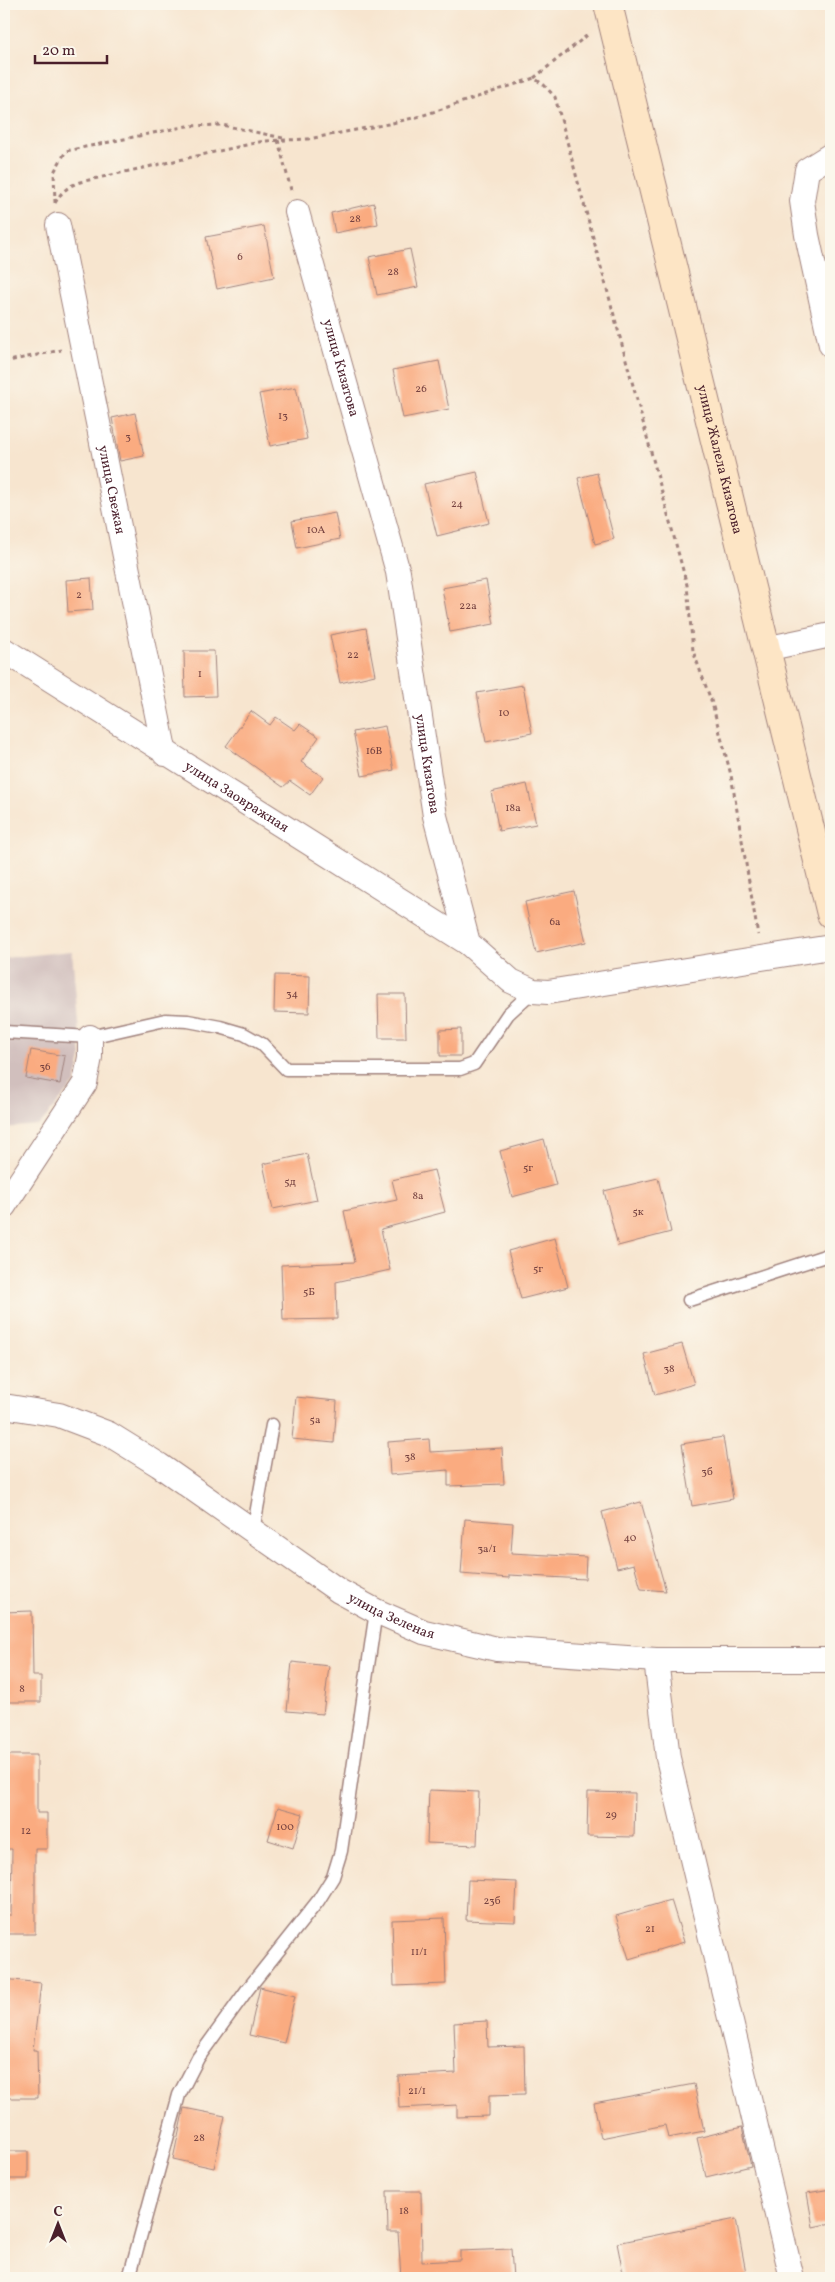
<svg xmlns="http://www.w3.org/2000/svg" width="835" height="2282" font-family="Vollkorn,serif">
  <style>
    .industrial { fill: #d1bfbd }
    .building { fill: #faab80 }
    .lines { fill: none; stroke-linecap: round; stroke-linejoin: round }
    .lane-casing { stroke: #a0827d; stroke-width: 15 }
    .street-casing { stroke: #a0827d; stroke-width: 26 }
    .secondary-casing { stroke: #a0827d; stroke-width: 30 }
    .path { stroke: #a0827d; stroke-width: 3; stroke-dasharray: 4 4; stroke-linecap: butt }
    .lane { stroke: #fff; stroke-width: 12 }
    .street { stroke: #fff; stroke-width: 24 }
    .secondary { stroke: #fde5c5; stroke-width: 28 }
    .labels { text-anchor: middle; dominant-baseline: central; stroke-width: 5; stroke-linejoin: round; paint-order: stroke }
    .number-label { font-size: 11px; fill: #764240 }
    .street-label { font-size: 14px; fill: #4a1f2b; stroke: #fbf7ec }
  </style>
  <rect width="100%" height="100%" fill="#fbf7ec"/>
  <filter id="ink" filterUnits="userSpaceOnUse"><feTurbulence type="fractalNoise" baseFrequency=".02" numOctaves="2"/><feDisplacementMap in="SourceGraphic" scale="10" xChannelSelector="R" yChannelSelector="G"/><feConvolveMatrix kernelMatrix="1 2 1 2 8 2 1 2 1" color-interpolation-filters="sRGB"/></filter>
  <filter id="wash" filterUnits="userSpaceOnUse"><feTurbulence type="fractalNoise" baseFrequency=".0096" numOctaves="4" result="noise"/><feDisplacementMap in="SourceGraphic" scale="20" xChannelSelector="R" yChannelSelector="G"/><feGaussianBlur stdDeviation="1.12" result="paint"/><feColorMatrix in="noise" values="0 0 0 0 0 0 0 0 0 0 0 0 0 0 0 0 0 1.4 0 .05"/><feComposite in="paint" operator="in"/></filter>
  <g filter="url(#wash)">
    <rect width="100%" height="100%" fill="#f7e5cf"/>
    <path class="industrial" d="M 72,951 L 81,1058 L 75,1083 L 39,1125 L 4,1128 L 4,958 Z"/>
    <g id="blocks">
      <path class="building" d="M 374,203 L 378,224 L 335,233 L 331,213 Z
        M 264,226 L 274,277 L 217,289 L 206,237 Z
        M 410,249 L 418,287 L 377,295 L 369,257 Z
        M 439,361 L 449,409 L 403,418 L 393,370 Z
        M 296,387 L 307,439 L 270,446 L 259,394 Z
        M 135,413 L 144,456 L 120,461 L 112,418 Z
        M 477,472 L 489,523 L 437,536 L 424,484 Z
        M 597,473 L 614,539 L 595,544 L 578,478 Z
        M 335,513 L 340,539 L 297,548 L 292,521 Z
        M 91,578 L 93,610 L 68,612 L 66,580 Z
        M 486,580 L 494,624 L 450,632 L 442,588 Z
        M 366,628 L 375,675 L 340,683 L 330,635 Z
        M 184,651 L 214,651 L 216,696 L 185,697 Z
        M 523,685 L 532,733 L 486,742 L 477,693 Z
        M 251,711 L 270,725 L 276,717 L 295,730 L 300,724 L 319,737 L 301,762 L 323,777 L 310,795 L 290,781 L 283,787 L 226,746 Z
        M 385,726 L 394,770 L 362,776 L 353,732 Z
        M 527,784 L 536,824 L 499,831 L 491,792 Z
        M 574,891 L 586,942 L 536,953 L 525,902 Z
        M 275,975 L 310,976 L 309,1013 L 274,1012 Z
        M 378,994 L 405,994 L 406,1038 L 379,1038 Z
        M 461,1029 L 461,1056 L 440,1056 L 440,1030 Z
        M 31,1050 L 65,1056 L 60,1084 L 26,1078 Z
        M 544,1139 L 556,1185 L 512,1197 L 500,1151 Z
        M 307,1154 L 317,1200 L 273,1209 L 263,1164 Z
        M 434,1170 L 445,1212 L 381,1229 L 390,1270 L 336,1282 L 337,1319 L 283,1320 L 281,1265 L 355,1262 L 344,1211 L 397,1200 L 392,1180 Z
        M 658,1178 L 671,1232 L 618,1246 L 604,1191 Z
        M 555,1238 L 568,1287 L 521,1299 L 508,1251 Z
        M 682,1344 L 694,1384 L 655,1395 L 644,1354 Z
        M 296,1397 L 337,1401 L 334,1443 L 292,1439 Z
        M 723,1437 L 733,1499 L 692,1506 L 682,1444 Z
        M 429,1439 L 430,1452 L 502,1448 L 504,1484 L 448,1486 L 448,1470 L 390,1475 L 388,1442 Z
        M 641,1502 L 666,1591 L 641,1589 L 634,1564 L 617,1568 L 602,1512 Z
        M 465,1519 L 513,1523 L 511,1553 L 586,1557 L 585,1579 L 509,1575 L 509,1578 L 461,1574 Z
        M 32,1611 L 33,1676 L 41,1676 L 41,1702 L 4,1702 L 4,1612 Z
        M 292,1662 L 329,1666 L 323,1714 L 287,1711 Z
        M 4,1755 L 37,1755 L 37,1813 L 47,1813 L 47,1849 L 35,1849 L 35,1934 L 6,1934 L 6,1915 L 11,1915 L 12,1849 L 6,1849 Z
        M 429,1790 L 479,1792 L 477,1845 L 427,1843 Z
        M 588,1792 L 635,1793 L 634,1837 L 587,1836 Z
        M 278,1807 L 303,1814 L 293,1848 L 268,1840 Z
        M 468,1880 L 517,1882 L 515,1922 L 466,1920 Z
        M 671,1900 L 684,1942 L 629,1959 L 616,1916 Z
        M 444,1918 L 446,1984 L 394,1986 L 392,1920 Z
        M 4,1979 L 41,1983 L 33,2050 L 37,2050 L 38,2098 L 4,2098 Z
        M 260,1987 L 295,1996 L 284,2043 L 249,2035 Z
        M 487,2021 L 488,2047 L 524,2046 L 525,2094 L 489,2095 L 489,2116 L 457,2117 L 457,2105 L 399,2108 L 398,2076 L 456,2073 L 454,2023 Z
        M 694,2084 L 704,2131 L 668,2138 L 665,2125 L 601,2138 L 594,2103 Z
        M 184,2108 L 225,2116 L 214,2168 L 173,2159 Z
        M 742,2127 L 751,2166 L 706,2177 L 697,2138 Z
        M 5,2151 L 28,2151 L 28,2179 L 5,2179 Z
        M 831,2189 L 831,2223 L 813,2227 L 807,2193 Z
        M 387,2191 L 421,2191 L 422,2262 L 460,2260 L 460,2251 L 511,2249 L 513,2278 L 401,2278 L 398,2232 L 388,2232 Z
        M 736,2219 L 747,2278 L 624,2278 L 617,2243 Z"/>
    </g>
  </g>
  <g filter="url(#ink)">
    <use href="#blocks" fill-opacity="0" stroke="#a0827d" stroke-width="1"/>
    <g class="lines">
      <defs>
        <path id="lane" d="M 4,1032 L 90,1037 L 165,1020 L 188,1021 L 220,1027 L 244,1034 L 262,1044 L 286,1069 L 460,1069 L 474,1064 L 508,1014 L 533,991
          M 689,1300 L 831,1254
          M 253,1531 L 272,1425
          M 129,2278 L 179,2095 L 198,2058 L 247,1990 L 318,1901 L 333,1877 L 341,1851 L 376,1611"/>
        <g id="street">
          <path d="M 831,155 L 807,170 L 802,201 L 807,235 L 831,345"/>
          <path id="s1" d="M 297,212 L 398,572 L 435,816 L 468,943 L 511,981 L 533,991 L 548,992 L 831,947"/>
          <path id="s2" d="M 58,225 L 165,754"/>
          <path d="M 765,649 L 831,635"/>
          <path id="s3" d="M 4,650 L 468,943"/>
          <path d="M 4,1206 L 85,1083 L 90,1057 L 90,1037"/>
          <path id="s4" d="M 4,1406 L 59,1415 L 109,1434 L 159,1465 L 339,1591 L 376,1611 L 424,1632 L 497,1649 L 656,1660 L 831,1660"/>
          <path d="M 656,1660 L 668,1758 L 792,2278"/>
        </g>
        <g id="secondary">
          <path id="s5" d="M 608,4 L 831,914"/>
        </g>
      </defs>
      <use href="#lane" class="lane-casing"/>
      <use href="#street" class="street-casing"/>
      <use href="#secondary" class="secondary-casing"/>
      <path class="path" d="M 534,78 L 590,33
        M 278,140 L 291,190
        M 55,203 C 61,192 68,186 80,182 L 264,141 L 308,139 L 388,124 L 421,116 L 534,78 L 544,85 L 555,97 L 687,585 L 693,651 L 712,703 L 731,775 L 758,935
        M 55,203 L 54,172 L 66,151 L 187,126 L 222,125 L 283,138
        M 4,362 L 61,350"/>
      <use href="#lane" class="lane"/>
      <use href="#street" class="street"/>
      <use href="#secondary" class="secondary"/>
    </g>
  </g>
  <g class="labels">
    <g class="number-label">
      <text x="355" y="219">28</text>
      <text x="240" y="257">6</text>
      <text x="393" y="272">28</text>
      <text x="421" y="389">26</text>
      <text x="283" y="416">13</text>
      <text x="128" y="437">3</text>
      <text x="457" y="504">24</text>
      <text x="316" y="530">10А</text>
      <text x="79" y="595">2</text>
      <text x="468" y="606">22а</text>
      <text x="353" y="655">22</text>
      <text x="200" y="674">1</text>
      <text x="504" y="713">10</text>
      <text x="374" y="751">16В</text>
      <text x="513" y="808">18а</text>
      <text x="555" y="922">6а</text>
      <text x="292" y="994">34</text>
      <text x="45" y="1067">36</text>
      <text x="528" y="1168">5г</text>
      <text x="290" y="1182">5д</text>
      <text x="418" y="1196">8а</text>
      <text x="638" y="1212">5к</text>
      <text x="538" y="1269">5г</text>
      <text x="309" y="1292">5Б</text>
      <text x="669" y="1369">38</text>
      <text x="315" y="1420">5а</text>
      <text x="410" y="1457">38</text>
      <text x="707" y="1472">3б</text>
      <text x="630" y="1538">40</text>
      <text x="487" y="1549">3а/1</text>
      <text x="22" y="1689">8</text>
      <text x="611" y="1815">29</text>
      <text x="285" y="1827">100</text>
      <text x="26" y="1831">12</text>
      <text x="492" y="1901">23б</text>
      <text x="650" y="1929">21</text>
      <text x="419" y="1952">11/1</text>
      <text x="417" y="2091">21/1</text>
      <text x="199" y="2138">28</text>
      <text x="404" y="2211">18</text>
    </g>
    <g class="street-label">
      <text stroke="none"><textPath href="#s1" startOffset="162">улица Кизатова</textPath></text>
      <text stroke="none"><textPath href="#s5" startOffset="469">улица Жалела Кизатова</textPath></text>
      <text stroke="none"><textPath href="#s2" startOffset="270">улица Свежая</textPath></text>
      <text stroke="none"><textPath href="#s1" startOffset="568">улица Кизатова</textPath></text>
      <text stroke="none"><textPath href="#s3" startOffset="275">улица Заовражная</textPath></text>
      <text stroke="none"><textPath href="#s4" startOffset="446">улица Зеленая</textPath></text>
    </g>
  </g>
  <rect width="835" height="2282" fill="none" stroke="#fbf7ec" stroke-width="20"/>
  <g transform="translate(58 2224)" stroke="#fbf7ec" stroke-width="4" paint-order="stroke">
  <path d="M0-4L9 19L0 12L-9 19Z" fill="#4a1f2b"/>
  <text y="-8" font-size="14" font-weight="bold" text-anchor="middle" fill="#4a1f2b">С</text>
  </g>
  <path d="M35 55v8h72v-8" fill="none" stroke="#4a1f2b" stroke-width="2.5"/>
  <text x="42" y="55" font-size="15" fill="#4a1f2b" stroke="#fbf7ec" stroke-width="4" paint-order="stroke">20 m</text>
</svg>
